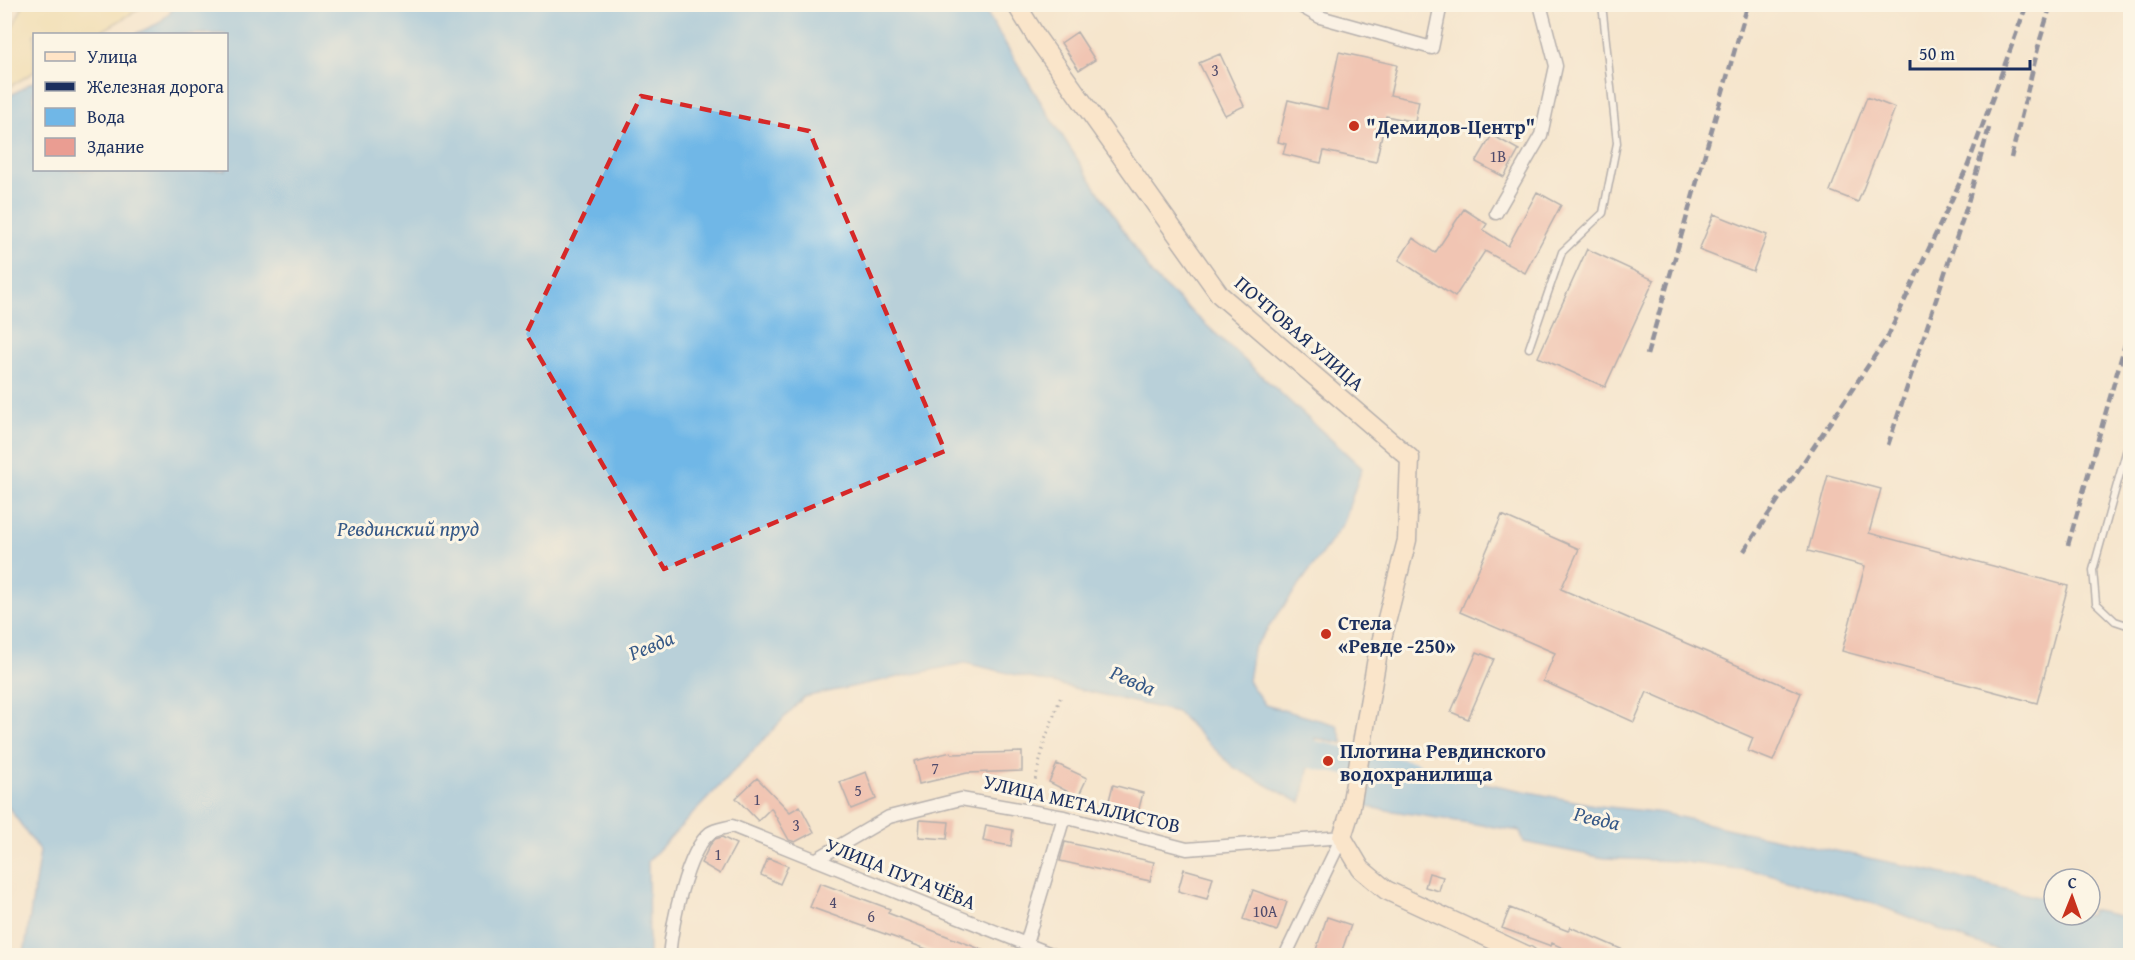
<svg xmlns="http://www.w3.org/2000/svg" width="2135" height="960" font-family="'Gentium Book Plus',serif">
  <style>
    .sand { fill: #eeda9e; stroke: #84847e; stroke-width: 1.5 }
    .water { fill: #70b7e7; stroke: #4673a2; stroke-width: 1.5 }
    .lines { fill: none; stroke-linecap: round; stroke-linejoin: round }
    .river { stroke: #70b7e7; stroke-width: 28 }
    .building { fill: #ea9d92 }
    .lane-casing { stroke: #686f85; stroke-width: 9 }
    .street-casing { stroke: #686f85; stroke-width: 15 }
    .secondary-casing { stroke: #686f85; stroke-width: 21 }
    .path { stroke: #686f85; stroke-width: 3; stroke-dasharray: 1.5 4.5; stroke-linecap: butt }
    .lane { stroke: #fff; stroke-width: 6 }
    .street { stroke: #fff; stroke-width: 12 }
    .secondary { stroke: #ffe4c6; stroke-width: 18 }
    .rail { stroke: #1b2f5e; stroke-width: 4.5; stroke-dasharray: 9 4.5; stroke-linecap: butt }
    .marked { fill: none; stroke: #d62828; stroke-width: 4.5; stroke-dasharray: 12 8; stroke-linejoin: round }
    .poi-dot { fill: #c8321e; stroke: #fcf5e5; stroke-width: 2 }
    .labels { text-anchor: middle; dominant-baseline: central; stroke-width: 6; stroke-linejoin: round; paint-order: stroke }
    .number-label { font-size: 16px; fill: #4f4a6b }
    .poi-label { font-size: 20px; font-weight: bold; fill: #1b2f5e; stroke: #fcf5e5; text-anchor: start }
    .street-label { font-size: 20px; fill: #1b2f5e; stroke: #fcf5e5 }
    .water-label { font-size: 21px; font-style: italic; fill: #355887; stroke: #fcf5e5 }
  </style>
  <rect width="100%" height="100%" fill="#fcf5e5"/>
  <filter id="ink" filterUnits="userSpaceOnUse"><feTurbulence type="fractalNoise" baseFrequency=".0167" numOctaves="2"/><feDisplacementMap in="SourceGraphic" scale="12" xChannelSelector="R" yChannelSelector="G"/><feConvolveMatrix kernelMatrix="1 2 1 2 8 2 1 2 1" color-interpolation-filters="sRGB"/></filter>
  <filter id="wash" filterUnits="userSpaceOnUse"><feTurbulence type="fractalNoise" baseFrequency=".008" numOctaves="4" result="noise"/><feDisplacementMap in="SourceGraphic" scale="24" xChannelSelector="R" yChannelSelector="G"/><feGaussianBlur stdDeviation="1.35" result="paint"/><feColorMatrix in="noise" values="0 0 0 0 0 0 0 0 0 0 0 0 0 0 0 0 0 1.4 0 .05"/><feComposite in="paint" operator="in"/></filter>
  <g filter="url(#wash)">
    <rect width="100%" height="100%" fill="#f6e6cd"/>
    <path class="sand" d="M 24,4 L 143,4 L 143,5 L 138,10 L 97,34 L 34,34 L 34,72 L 9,87 L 5,88 L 5,42 Z"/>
    <path class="water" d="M 177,5 L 982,5 L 1043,106 L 1153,276 L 1362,468 L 1343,524 L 1253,649 L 1248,681 L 1265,705 L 1337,725 L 1343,743 L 1315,738 L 1301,803 L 1233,767 L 1177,712 L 965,663 L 804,697 L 648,861 L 649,955 L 24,955 L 40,851 L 4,801 L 5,99 L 34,81 L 34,170 L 226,170 L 226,34 L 135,34 L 159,23 Z
      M 1375,761 L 1599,806 L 1663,813 L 1730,829 L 1931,871 L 2054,901 L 2054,915 L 2090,915 L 2090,910 L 2130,918 L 2130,955 L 2016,955 L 1969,941 L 1873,903 L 1762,872 L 1676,861 L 1604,858 L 1524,842 L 1520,831 L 1367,807 Z"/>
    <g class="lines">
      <path class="river" d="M 1276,740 L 1311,754 L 1411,775"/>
    </g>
    <g id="blocks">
      <path class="building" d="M 1077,32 L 1095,60 L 1079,70 L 1061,43 Z
        M 1339,52 L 1397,65 L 1390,95 L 1419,101 L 1415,122 L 1386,116 L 1376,162 L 1324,151 L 1321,163 L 1283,154 L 1286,144 L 1278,142 L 1288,100 L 1327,109 Z
        M 1220,54 L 1244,106 L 1225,115 L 1199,63 Z
        M 1867,97 L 1895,108 L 1858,202 L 1830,191 Z
        M 1492,135 L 1519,150 L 1504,177 L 1476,162 Z
        M 1537,192 L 1561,205 L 1525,273 L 1485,251 L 1455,297 L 1399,260 L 1413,238 L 1435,253 L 1464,209 L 1487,224 L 1483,230 L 1508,246 Z
        M 1714,214 L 1767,235 L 1753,271 L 1699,250 Z
        M 1587,249 L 1654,280 L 1605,387 L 1538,357 Z
        M 1828,475 L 1881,489 L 1869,533 L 2068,586 L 2037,703 L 1842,651 L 1865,566 L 1808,551 Z
        M 1502,515 L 1579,549 L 1561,589 L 1801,693 L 1773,761 L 1748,751 L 1753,738 L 1647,692 L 1634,722 L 1543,681 L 1555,653 L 1460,612 Z
        M 1477,652 L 1494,659 L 1468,719 L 1451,712 Z
        M 951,752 L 952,754 L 1022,752 L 1022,771 L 967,773 L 919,784 L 914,761 Z
        M 1057,764 L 1087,778 L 1078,797 L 1049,782 Z
        M 866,772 L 876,799 L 851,809 L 840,782 Z
        M 757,778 L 790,812 L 800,806 L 814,832 L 795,842 L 789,840 L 771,808 L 758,821 L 736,798 Z
        M 1113,785 L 1143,793 L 1137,816 L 1107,808 Z
        M 920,820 L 949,822 L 947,839 L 919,837 Z
        M 986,825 L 1013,830 L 1011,846 L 983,841 Z
        M 722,837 L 736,844 L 720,874 L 701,863 L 710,845 L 715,839 Z
        M 1065,842 L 1154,862 L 1150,881 L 1060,861 Z
        M 768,858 L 788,866 L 780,884 L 761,875 Z
        M 1184,869 L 1213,877 L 1207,899 L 1178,891 Z
        M 1429,873 L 1443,877 L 1439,891 L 1425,887 Z
        M 820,883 L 890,909 L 888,913 L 998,956 L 946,956 L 810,907 Z
        M 1253,890 L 1287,902 L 1277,931 L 1243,919 Z
        M 1510,908 L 1568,931 L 1570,927 L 1637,956 L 1580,956 L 1552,943 L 1551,946 L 1502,928 Z
        M 1327,917 L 1351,925 L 1340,956 L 1314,956 Z"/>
    </g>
  </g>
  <g filter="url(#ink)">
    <use href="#blocks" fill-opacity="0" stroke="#686f85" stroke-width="1.5"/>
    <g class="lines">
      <defs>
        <path id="lane" d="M 1529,348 L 1562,252 L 1603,213 L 1617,143 L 1602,4
          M 2130,438 L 2093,570 L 2096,603 L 2115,621 L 2130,626"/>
        <path id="street" d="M 1297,4 L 1320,17 L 1432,48 L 1441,4
          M 1496,213 L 1541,135 L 1556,66 L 1540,4
          M 815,860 L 889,817 L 961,799 L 1064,817 L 1187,849 L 1342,837 L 1285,956
          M 1026,944 L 1064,817
          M 669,956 C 672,925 686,852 710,833 C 715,829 726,828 732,826 L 1056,956"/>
        <path id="secondary" d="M 1016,4 L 1037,38 L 1220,295 L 1410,458 L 1407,540 L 1377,658 L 1350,812 L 1342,837 L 1361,869 L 1386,890 L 1528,956"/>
      </defs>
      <use href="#lane" class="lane-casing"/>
      <use href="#street" class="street-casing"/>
      <use href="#secondary" class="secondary-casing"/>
      <path class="path" d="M 1031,797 L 1045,740 L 1061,696"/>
      <use href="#lane" class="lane"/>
      <use href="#street" class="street"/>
      <use href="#secondary" class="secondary"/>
      <path class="rail" d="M 2011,158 L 2040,40 L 2051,4
        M 1647,355 L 1748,4
        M 1888,445 L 1966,209 L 1989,128
        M 2068,545 L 2130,327
        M 1744,551 L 1888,336 L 1968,165 L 2027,4"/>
    </g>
  </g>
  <path d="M0 0H2135V960H0ZM 641,96 L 809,131 L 945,451 L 664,569 L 526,334 Z" fill="#f6e6cd" fill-opacity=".55" fill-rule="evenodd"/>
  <path class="marked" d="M 641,96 L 809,131 L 945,451 L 664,569 L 526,334 Z"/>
  <g class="poi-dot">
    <circle cx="1354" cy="126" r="6"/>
    <circle cx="1326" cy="634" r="6"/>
    <circle cx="1328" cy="761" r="6"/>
  </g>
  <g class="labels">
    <g class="number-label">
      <text x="1215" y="70">3</text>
      <text x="1498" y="156">1В</text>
      <text x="935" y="768">7</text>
      <text x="858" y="790">5</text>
      <text x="757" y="799">1</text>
      <text x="796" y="825">3</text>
      <text x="718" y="854">1</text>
      <text x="833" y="902">4</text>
      <text x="1265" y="911">10А</text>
      <text x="871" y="916">6</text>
    </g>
    <g class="poi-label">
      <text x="1366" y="126">"Демидов-Центр"</text>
      <text x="1338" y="622">Стела<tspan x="1338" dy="23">«Ревде -250»</tspan></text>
      <text x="1340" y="750">Плотина Ревдинского<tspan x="1340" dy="23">водохранилища</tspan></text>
    </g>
    <g class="street-label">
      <text transform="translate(1300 333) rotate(41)">ПОЧТОВАЯ УЛИЦА</text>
      <text transform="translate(1082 803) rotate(13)">УЛИЦА МЕТАЛЛИСТОВ</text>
      <text transform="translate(901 873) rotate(22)">УЛИЦА ПУГАЧЁВА</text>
    </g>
    <g class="water-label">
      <text x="408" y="528">Ревдинский пруд</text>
      <text transform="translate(651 645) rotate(-22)">Ревда</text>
      <text transform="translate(1133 680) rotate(23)">Ревда</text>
      <text transform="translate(1597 818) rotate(13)">Ревда</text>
    </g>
  </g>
  <rect width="2135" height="960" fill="none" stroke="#fcf5e5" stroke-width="24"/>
  <rect x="33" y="33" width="195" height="138" fill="#fcf5e5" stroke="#a2a6af" stroke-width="1.5"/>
  <rect x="45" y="52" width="30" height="9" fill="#ffe4c6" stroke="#a2a6af" stroke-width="1.5"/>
  <text x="87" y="63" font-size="18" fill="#1b2f5e">Улица</text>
  <rect x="45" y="82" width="30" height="9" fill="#1b2f5e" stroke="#a2a6af" stroke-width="1.5"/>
  <text x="87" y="93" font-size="18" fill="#1b2f5e">Железная дорога</text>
  <rect x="45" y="108" width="30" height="18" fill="#70b7e7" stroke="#a2a6af" stroke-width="1.5"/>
  <text x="87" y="123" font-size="18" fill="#1b2f5e">Вода</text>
  <rect x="45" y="138" width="30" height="18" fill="#ea9d92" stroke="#a2a6af" stroke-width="1.5"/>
  <text x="87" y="153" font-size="18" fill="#1b2f5e">Здание</text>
  <g transform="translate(2072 897) rotate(1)"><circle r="28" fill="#fcf5e5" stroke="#a2a6af" stroke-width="1.5"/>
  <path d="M0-4.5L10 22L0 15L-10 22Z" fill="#c8321e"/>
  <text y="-9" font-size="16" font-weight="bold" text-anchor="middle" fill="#1b2f5e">С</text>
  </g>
  <path d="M1910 60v9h120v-9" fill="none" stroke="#1b2f5e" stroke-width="3"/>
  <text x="1919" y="60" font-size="18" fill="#1b2f5e" stroke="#fcf5e5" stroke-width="4.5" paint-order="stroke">50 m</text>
</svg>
